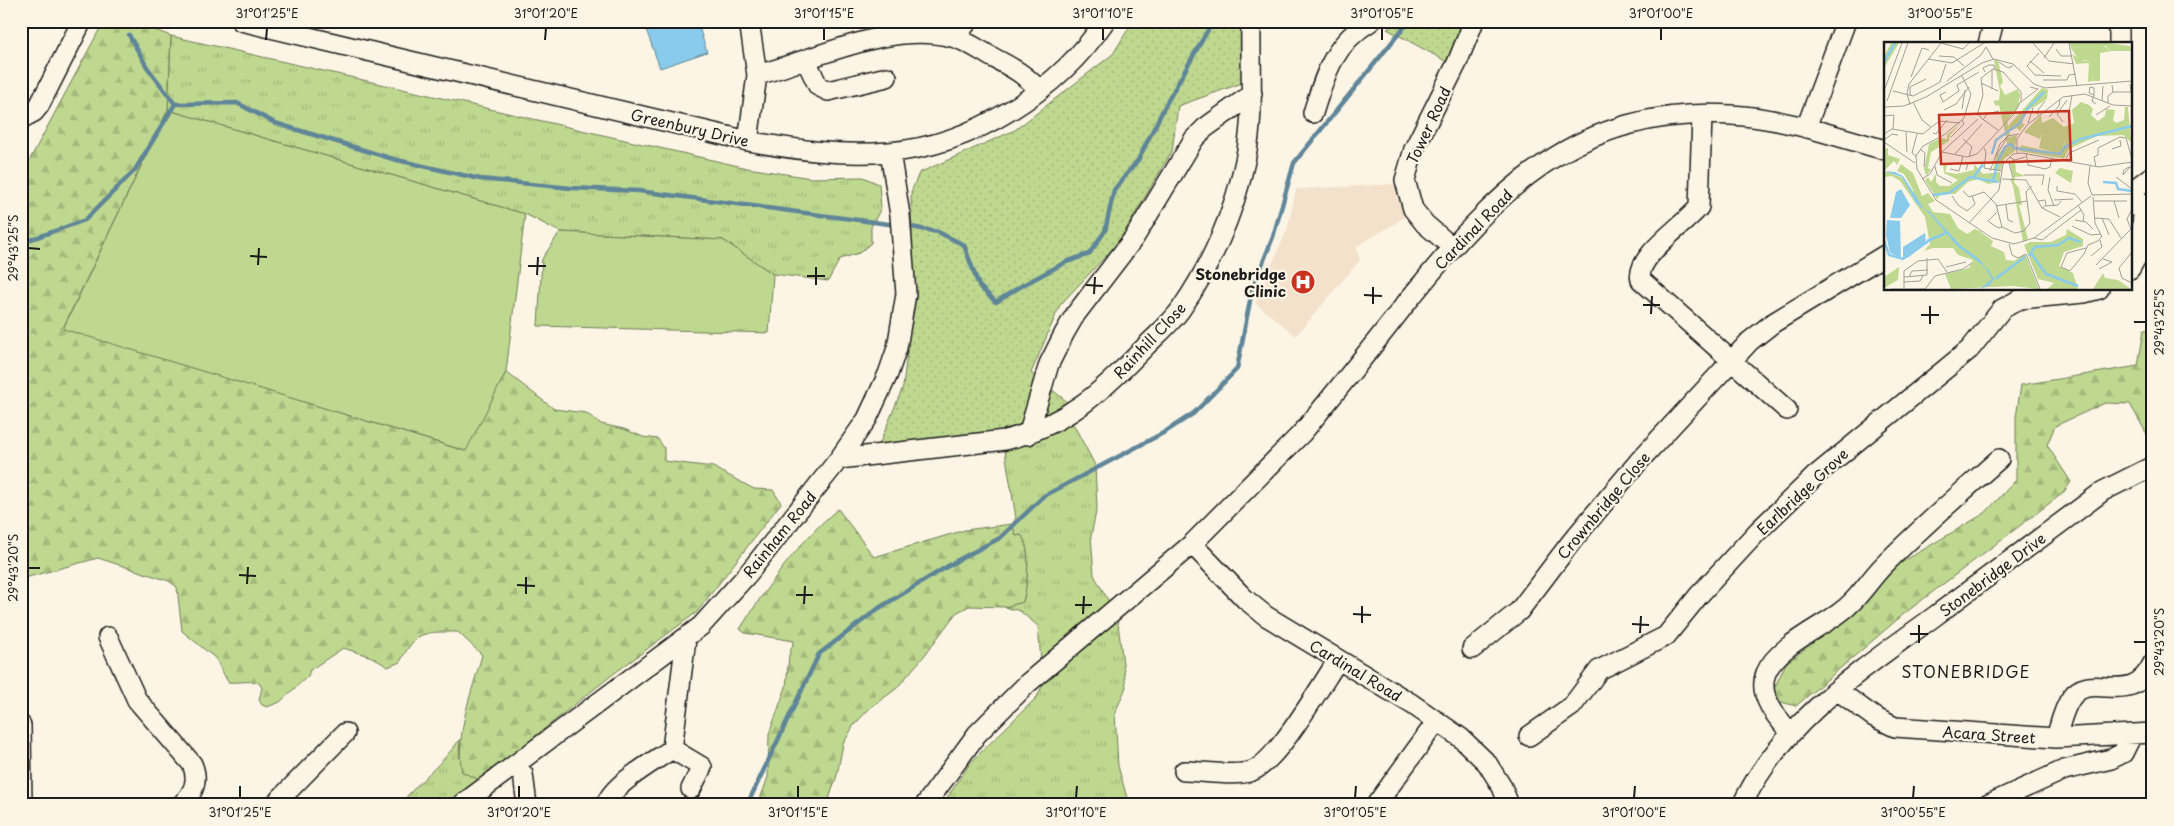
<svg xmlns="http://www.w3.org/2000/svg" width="2174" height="826" font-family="'Playpen Sans',sans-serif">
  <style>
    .built { fill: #f4e1cc }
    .grass { fill: url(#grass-tufts); stroke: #6e7a56 }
    .forest { fill: url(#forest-firs); stroke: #6e7a56 }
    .park { fill: url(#park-dots); stroke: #6e7a56 }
    .pitch { fill: #bfd88f; stroke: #6e7a56 }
    .water { fill: #8acbeb; stroke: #5e8598 }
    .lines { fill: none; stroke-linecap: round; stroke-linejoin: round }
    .stream { stroke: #5e8598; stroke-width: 4.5 }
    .minor-casing { stroke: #1c1c1c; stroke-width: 22 }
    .minor { stroke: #fcf5e5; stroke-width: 19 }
    .ticks { fill: none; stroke: #1c1c1c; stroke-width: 2 }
    .labels { text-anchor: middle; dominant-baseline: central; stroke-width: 4.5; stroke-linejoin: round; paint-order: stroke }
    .street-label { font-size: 15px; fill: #1c1c1c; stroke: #fcf5e5 }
    .poi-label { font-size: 15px; font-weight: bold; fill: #1c1c1c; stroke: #fcf5e5; text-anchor: end }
    .neighbourhood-label { font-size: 16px; letter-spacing: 1px; fill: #1c1c1c; stroke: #fcf5e5 }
    .inset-river { fill: none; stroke: #8acbeb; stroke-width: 2.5 }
    .inset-road { fill: none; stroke: #a29e95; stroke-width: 1 }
    .view { fill: #c8321e; fill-opacity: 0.15; stroke: #c8321e; stroke-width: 2.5 }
    .inset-edge { fill: none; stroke: #1c1c1c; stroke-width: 2.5 }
    .neatline { fill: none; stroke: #1c1c1c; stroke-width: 2 }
    .ticks-label { font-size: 12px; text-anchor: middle; fill: #1c1c1c }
  </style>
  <defs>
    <pattern id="grass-tufts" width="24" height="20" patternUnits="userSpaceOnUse" patternTransform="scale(1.25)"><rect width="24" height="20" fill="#bfd88f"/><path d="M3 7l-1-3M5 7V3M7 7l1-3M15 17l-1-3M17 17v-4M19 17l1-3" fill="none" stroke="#a4b97b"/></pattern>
    <pattern id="forest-firs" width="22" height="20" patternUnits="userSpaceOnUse" patternTransform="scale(1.25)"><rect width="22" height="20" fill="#bfd88f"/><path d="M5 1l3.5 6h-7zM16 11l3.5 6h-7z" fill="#a4b97b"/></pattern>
    <pattern id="park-dots" width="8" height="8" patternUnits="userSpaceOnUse" patternTransform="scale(1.25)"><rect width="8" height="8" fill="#bfd88f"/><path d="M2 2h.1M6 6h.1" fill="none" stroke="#a4b97b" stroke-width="1.8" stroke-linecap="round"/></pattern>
  </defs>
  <rect width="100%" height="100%" fill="#fcf5e5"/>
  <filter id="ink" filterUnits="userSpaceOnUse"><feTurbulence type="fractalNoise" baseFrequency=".02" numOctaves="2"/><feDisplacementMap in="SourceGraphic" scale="10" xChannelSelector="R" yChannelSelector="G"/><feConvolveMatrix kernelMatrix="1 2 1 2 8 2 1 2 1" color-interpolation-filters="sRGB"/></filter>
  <g filter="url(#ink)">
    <path class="built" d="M 1397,184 L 1404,218 L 1356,247 L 1360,260 L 1296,336 L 1255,303 L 1287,230 L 1296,189 Z"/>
    <path class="grass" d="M 171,36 L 747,168 L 811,178 L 863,177 L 879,184 L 881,208 L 871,227 L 871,243 L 859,253 L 840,259 L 828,281 L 773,274 L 723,240 L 560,232 L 525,214 L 168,110 Z
      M 1071,420 L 1095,465 L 1097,507 L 1091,536 L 1094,575 L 1117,616 L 1126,687 L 1115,713 L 1118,766 L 1129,805 L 942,805 L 971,762 L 1037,697 L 1043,684 L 1038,626 L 1020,611 L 1005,607 L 1023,602 C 1027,586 1032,548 1021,535 L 1016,536 L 1012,524 L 1016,518 L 1004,445 Z
      M 460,739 L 459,756 L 480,780 L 447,805 L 400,805 C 418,781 443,764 460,739 Z"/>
    <path class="forest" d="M 104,21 L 131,21 L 171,36 L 168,110 L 63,328 L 465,451 L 506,372 L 554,409 L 586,413 L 601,424 L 624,429 L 643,437 L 658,439 L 664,448 L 664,461 L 713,467 L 754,489 L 773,490 L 781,503 L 697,612 L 612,675 L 480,780 L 462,772 C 455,733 472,692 482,655 L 458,632 C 423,632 417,630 400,662 L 388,667 L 372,657 L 343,648 L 310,670 L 308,676 L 280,702 L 267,707 L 262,705 L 259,700 L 262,688 L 259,683 C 249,680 239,683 228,682 L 215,658 L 182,631 L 177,587 L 169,581 L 98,558 L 21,579 L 21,176 Z
      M 2153,329 L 2153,445 L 2130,404 L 2105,403 L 2055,426 L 2047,445 L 2071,482 L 2063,493 L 1905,613 L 1796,706 L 1781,702 L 1774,689 L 1786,663 L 1837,624 L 1899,564 L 1985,513 L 2016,480 L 2016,417 L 2021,385 L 2138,366 L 2144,330 Z
      M 838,509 L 874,557 L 965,530 L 1012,524 L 1016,536 L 1021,535 C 1032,548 1027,586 1023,602 L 1005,607 L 969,606 L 956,613 L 924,656 L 896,689 L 870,708 L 854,725 L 843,744 L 837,775 L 827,805 L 758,805 L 768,777 L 769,734 L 786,687 L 789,655 L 794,641 L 745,633 L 740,629 C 766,588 800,540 838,509 Z"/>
    <path class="park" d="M 1133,21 L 1240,21 L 1246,30 L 1242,83 L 1178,106 L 1172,151 L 1118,243 L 1060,305 L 1031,373 L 1070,404 L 1026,428 L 879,445 L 903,387 L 913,299 L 911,192 L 919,173 L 1015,130 L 1113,54 Z
      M 1402,21 L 1464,21 L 1449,63 L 1387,29 Z"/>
    <path class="pitch" d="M 168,110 L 525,214 L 506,372 L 466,451 L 63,329 Z
      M 560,232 L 723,240 L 773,274 L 769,333 L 538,326 L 542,259 Z"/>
    <path class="water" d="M 643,21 L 697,21 L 707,52 L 660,68 Z"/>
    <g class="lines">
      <path class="stream" d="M 129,35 L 147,67 L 175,104
        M 906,226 L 938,232 L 964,245 L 979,286 L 996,302 L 1023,285 L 1066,262 L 1089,254 L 1105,231 L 1114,190 L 1138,160 L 1166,104 L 1213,21
        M 21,243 L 85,220 L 135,170 L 175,104 L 237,103 L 275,123 L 393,159 L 480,179 L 571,188 L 639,191 L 896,225
        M 747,805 L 819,654 L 879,608 L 958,560 L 1000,538 L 1044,496 L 1165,432 L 1194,413 L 1237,369 L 1252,290 L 1273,237 L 1294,163 L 1405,26 L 1412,21"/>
      <defs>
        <path id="minor" d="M 241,21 L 748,141 C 796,150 841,156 889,152 C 972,146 1059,90 1105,21
          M 2113,21 L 2119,30 L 2119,44
          M 955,38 L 968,21
          M 1988,44 L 1994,21
          M 806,60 L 818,86 L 828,91 L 887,77
          M 757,75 C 816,59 890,21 952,37 C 965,40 978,49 990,56 C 1009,66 1024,73 1039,90
          M 1313,113 C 1325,74 1334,43 1371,21
          M 1702,115 L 1699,207 C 1686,224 1634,257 1641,280 L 1787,410
          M 21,119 L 34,112 L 39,106 L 82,21
          M 1806,128 L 1846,21
          M 748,141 L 757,75 L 749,21
          M 2132,206 L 2137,187 L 2153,175
          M 1452,247 L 1425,224 L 1413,209 L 1405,180 L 1414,149 L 1457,63 L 1474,21
          M 2130,269 L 2140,251 L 2144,203
          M 1028,435 L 1049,364 L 1064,334 L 1075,315 L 1134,238 L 1194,139 L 1205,128 L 1252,94
          M 839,459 L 1005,440 C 1067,425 1104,390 1147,345 C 1158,334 1172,322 1181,309 C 1211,266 1234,213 1245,161 C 1255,114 1250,68 1251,21
          M 1192,544 L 1245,599 L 1266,616 L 1412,704 L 1461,738 L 1487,763 L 1502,787 L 1509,805
          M 108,637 L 137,700 L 192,764 C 199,780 194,793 181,805
          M 1472,649 L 1519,611 L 1572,541 L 1639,461 L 1750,341 L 1773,323 L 1885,255
          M 1837,690 L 1874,717 L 1895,727 L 2056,738 L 2153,733
          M 21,725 L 22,805
          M 1791,733 C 1777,718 1757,696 1766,673 C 1776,648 1817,629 1838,614 C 1857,601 1867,583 1882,567 C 1919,529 1960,494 1999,459
          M 1529,736 L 1572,706 L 1599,670 L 1666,636 L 1699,595 L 1759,530 L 1816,475 L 1970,349 L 2002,309 L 2020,299 L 2084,293 L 2099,289
          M 2056,738 C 2060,725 2063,709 2071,698 C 2091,669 2131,710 2153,663
          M 672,749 L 702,767 L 691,789
          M 516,765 L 523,774 L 527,805
          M 1184,771 C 1202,771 1236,777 1252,771 C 1278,761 1321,685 1338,660
          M 274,805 L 345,733
          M 461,805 L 701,626 L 747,575 L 839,459 L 867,419 L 888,374 L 897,348 L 906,294 L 900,215 L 890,152
          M 606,805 C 611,785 655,761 672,749 L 686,639
          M 925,805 L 977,734 L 1028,683 L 1192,544 L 1303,432 C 1338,389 1373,346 1407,302 C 1497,191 1576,106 1731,115 C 1784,118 1835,136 1885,150
          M 1376,805 L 1437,721
          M 1742,805 C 1782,721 1863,669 1935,616 C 1991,574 2048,533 2103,491 L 2153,466
          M 1987,805 L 2064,770 L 2111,759 L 2123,753 L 2132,735"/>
      </defs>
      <use href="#minor" class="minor-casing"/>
      <use href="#minor" class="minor"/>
    </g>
  </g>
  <path class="ticks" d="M 266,40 L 267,28M 545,40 L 546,28M 824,40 L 824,28M 1103,40 L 1103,28M 1382,40 L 1382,28M 1661,40 L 1661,28M 1940,40 L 1940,28M 28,248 L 40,249M 250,256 L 267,257M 258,265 L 259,248M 528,266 L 546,266M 537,275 L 538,257M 807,276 L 825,276M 816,285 L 816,267M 1086,285 L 1103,286M 1094,294 L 1095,277M 1364,295 L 1382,296M 1373,304 L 1373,287M 1643,305 L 1660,305M 1651,314 L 1652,296M 1921,315 L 1939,315M 2134,322 L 2146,322M 1930,324 L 1930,306M 28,568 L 40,568M 239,575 L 256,576M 247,584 L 248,567M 517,585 L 535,586M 526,594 L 526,577M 796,595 L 813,595M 804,604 L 805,586M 1075,605 L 1092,605M 1083,614 L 1084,596M 1353,614 L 1371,615M 1362,623 L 1362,606M 1632,624 L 1649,625M 1640,633 L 1641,616M 1910,634 L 1928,634M 2134,642 L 2146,642M 1919,643 L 1919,625M 240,798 L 240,786M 519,798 L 519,786M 798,798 L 798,786M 1076,798 L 1077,786M 1355,798 L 1356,786M 1634,798 L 1635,786M 1913,798 L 1914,786"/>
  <defs>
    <symbol id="hospital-disc" viewBox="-11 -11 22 22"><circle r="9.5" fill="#c8321e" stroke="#fcf5e5"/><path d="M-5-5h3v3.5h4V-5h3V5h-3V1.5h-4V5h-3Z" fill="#fff"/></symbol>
  </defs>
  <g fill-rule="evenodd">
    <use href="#hospital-disc" x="1289" y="268" width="28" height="28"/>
  </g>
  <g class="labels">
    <g class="street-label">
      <text transform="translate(1428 125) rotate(-65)">Tower Road</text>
      <text transform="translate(690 127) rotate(13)">Greenbury Drive</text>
      <text transform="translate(1473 229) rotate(-46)">Cardinal Road</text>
      <text transform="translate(1149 340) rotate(-47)">Rainhill Close</text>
      <text transform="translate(1802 491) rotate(-43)">Earlbridge Grove</text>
      <text transform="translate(1603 505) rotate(-50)">Crownbridge Close</text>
      <text transform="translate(779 534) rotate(-51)">Rainham Road</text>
      <text transform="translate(1992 574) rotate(-37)">Stonebridge Drive</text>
      <text transform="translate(1356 670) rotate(31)">Cardinal Road</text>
      <text transform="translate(1989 734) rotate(4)">Acara Street</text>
    </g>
    <g class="poi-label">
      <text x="1286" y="273">Stonebridge<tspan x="1286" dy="17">Clinic</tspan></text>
    </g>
    <g class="neighbourhood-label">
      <text x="1966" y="671">STONEBRIDGE</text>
    </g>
  </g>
  <g transform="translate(1884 42)">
    <rect width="248" height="248" fill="#fcf5e5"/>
    <path d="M 186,1 L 224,1 L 224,4 L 187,6 ZM 188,12 L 199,19 L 207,19 L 209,39 L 204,40 L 205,21 L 192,22 ZM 110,18 L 114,18 L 119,40 L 116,44 L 121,53 L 134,47 L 136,53 L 134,63 L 123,79 L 126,93 L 122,95 L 115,63 L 112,64 L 109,59 L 115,58 L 116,50 ZM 137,103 L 176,112 L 176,116 L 135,109 ZM 131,118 L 132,130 L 141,134 L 131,135 L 130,140 L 135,146 L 138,163 L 135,163 L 144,197 L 139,200 L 129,144 L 126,137 L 129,136 L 126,121 ZM 17,122 L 29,131 L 38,154 L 44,151 L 51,159 L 44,162 L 49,170 L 66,172 L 74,186 L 83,192 L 91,187 L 98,190 L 96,195 L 98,191 L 109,199 L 107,204 L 120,210 L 122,218 L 130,219 L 141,212 L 155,247 L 129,244 L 67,247 L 61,232 L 85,226 L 89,218 L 74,213 L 69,206 L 49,206 L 40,209 L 46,202 L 41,175 L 16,139 L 8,134 L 0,135 L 0,131 L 4,130 L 19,136 L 31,159 L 29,148 L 20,132 L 13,129 ZM 176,126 L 189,129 L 187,141 L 171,131 ZM 15,225 L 14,238 L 0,246 L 0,235 ZM 219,231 L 221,236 L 234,238 L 247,247 L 209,247 Z" fill="#bfd88f"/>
    <path d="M 7,1 L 15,1 L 0,26 L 0,14 ZM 218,3 L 227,9 L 216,11 L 216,39 L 209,39 L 207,19 L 195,18 L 187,6 ZM 158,46 L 164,48 L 163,57 L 140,71 L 138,81 L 141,82 L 136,89 L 133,86 L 125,89 L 124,84 ZM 197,60 L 205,63 L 209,67 L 207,73 L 214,79 L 221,74 L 222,67 L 231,68 L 229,78 L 232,81 L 240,78 L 241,65 L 244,65 L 247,100 L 239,93 L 213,94 L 185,107 L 180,117 L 176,116 L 176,112 L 182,99 L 158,92 L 156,97 L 140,90 L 157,73 L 158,81 L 169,76 L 180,85 L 190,81 L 188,68 ZM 78,80 L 66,93 L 65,99 L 47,110 L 44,126 L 47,128 L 42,134 L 40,127 L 45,102 L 57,96 L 63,97 L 63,93 ZM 1,107 L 4,106 L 4,113 L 16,117 L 13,123 L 10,119 L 0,129 ZM 59,121 L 63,123 L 61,130 L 72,132 L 90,128 L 90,122 L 99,132 L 116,130 L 116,140 L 104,142 L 94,137 L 84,140 L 71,152 L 57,152 L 53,157 L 41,138 L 44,135 L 47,140 L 52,132 L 52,140 L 56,144 L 65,144 L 74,138 L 60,131 ZM 183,187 L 199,197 L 199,204 L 180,210 L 175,224 L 189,231 L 194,247 L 163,247 L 170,241 L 154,237 L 140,203 L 146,200 L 167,200 L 182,193 Z" fill="#bfd88f"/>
    <path d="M 224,1 L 246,4 L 247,9 L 227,9 L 222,5 ZM 133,93 L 131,109 L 120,117 L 117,128 L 109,128 L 112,115 L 123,102 L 122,96 Z" fill="#bfd88f"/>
    <path d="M117 62a9 9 0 1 1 18 0a9 9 0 1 1-18 0ZM 158,92 L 182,98 L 176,112 L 155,106 Z" fill="#bfd88f"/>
    <path d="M 0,129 L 11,130 L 19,134 L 40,167 L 45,169 L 77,204 L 95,217 L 105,229 L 110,237 L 106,243 L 96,247 L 108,237 L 100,224 L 73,204 L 46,172 L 32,161 L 18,135 ZM 17,147 L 26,163 L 17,176 L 6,176 L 12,150 ZM 3,178 L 16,179 L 17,216 L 6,211 L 2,193 ZM 41,191 L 42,201 L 25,215 L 19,216 L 19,205 Z" fill="#8acbeb"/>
    <path class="inset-river" d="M 0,20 L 11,1M 108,112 L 112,98 L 136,81 L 144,66 L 160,50M 90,135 L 99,122M 109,139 L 114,119 L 121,105 L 127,102 L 130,106 L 176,112 L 181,105 L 197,97 L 248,84M 219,140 L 232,141 L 234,147 L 248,149M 49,153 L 65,151 L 86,135 L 114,140M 0,198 L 5,213 L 19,217 L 46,198M 43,199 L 62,191M 147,211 L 162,232 L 194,244M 145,214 L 151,205 L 174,203 L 185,196 L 197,200M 111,237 L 141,215"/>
    <path class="inset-road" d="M 57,1 L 79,7 L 85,1M 149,1 L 165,19 L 190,22M 185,1 L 193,44M 172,7 L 177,14 L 188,14M 155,11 L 143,24 L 151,33 L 177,34M 55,14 L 70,15 L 80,24M 160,16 L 170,1M 44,17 L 68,21 L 100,1M 146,19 L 160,31M 115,20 L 124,26 L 129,24M 108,27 L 108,47M 101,30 L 99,26 L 105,23 L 110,23 L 111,27M 78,34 L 87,52 L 80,76 L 60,93 L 39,104 L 32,114 L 33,127 L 52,158 L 108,196 L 130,202 L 150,196 L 207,154M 27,35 L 38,6 L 45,8M 159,38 L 183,38 L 185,33 L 192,32M 63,39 L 97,13 L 102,5 L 109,17M 97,41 L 114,49M 0,49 L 18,1M 9,49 L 29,54 L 49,44 L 56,40 L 62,22M 62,50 L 56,53 L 59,60 L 75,49 L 73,43 L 95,30M 229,50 L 247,50 L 246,42M 26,53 L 26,45 L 42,37M 210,53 L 205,51 L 206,45 L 210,46 L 210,53 L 208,59 L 212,62M 3,59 L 24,1M 218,59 L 219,44M 29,60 L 38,78 L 47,85M 137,60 L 154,47 L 146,45M 224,61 L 224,54 L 229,50 L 228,43M 26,63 L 23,51 L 25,42 L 57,1M 0,65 L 20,64 L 42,55 L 98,21 L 110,17 L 129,22 L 150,42 L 161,46 L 248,39M 78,67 L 81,48M 60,68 L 72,62 L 85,45M 154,73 L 154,68 L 161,59M 212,73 L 226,64M 0,74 L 10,73 L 9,87M 165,75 L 175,64 L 176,57M 184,76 L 188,53M 99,78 L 103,72 L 115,69M 179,80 L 173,72 L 183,58M 144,81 L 149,66M 22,90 L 23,110M 49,91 L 52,92 L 63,78M 0,92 L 8,87 L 39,92 L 55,79 L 76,81M 67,95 L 80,82 L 78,78M 79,97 L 88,105 L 85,115M 0,98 L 8,92 L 14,93M 0,100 L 31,121M 100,106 L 102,110 L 100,126 L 118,129M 36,107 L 41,111 L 40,125M 228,107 L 237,104 L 236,98M 58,110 L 94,77M 133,111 L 133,97 L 143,83 L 179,55 L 201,52 L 229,63 L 248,64M 142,111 L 144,123 L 161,127 L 166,125 L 168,116M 71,112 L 98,82M 32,114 L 28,111 L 33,92M 112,114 L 124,94M 125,115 L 131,118 L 141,115M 181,119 L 185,111 L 215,98M 51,124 L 53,133 L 68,141M 206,124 L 204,141 L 208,153 L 248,152M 212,125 L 210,115 L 214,113 L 214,106 L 236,95 L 242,96 L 248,117M 246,125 L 239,133 L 240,128 L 243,126 L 246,125 L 248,125M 66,127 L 75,129 L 79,114M 82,128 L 84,121 L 98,121M 106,129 L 116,102 L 124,94 L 135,92M 140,133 L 160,133 L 158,143M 166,135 L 164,148 L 170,164M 232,135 L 248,147M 129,136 L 125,121 L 130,118M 38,137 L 46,132 L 58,110 L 83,115 L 93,112 L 129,73 L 137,59 L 137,50 L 119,30 L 109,27 L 97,36 L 99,53 L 94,70 L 97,76 L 114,88M 118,137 L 142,138 L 158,166 L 176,175M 173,144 L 173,149 L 191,152 L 198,160M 79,149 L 85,155 L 100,150 L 112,162 L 118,185 L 131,191 L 140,189 L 146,181 L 142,150 L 148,144M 68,154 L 74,163 L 83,169 L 91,162 L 88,154M 209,155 L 211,181 L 218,195M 170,158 L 189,157M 154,159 L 161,158 L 162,163 L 158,166M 210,159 L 243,159M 230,159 L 235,176M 122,163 L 124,178 L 129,180M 194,163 L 200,173 L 199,179M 112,164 L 143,159M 162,164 L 174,163 L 177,159M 113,170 L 104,179 L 114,186 L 118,185M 211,176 L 225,177 L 237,196M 218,176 L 225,193M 191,178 L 202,180 L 209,187M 85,181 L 115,148 L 119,122 L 129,112 L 138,111 L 215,125 L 248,120M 188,184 L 207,193 L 217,192M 247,187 L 243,177 L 248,167M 150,196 L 158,198 L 197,168M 125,202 L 128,213 L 134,216 L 142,212 L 156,247M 202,206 L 183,211 L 177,225 L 186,229 L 200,212 L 204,203 L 214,199 L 218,194M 248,210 L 235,226 L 238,236 L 248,241M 207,214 L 218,205 L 216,198M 212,223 L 248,186M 62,225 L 82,220M 215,227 L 228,220 L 219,217M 20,235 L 43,233 L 43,216M 25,235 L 28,229 L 44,228M 20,240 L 36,239 L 39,234M 20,246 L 20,229 L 34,219 L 54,217 L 63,230M 7,247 L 41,247M 41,247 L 51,234 L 79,227 L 88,221"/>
    <path class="view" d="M 185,69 L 187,118 L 57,122 L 55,73 Z"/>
    <rect width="248" height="248" class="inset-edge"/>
  </g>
  <rect width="2174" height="826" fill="none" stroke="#fcf5e5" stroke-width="55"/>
  <rect x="28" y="28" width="2118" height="770" class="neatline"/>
  <g class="ticks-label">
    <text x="267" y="18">31°01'25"E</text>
    <text x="546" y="18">31°01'20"E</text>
    <text x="824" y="18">31°01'15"E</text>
    <text x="1103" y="18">31°01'10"E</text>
    <text x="1382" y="18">31°01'05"E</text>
    <text x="1661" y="18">31°01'00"E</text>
    <text x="1940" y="18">31°00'55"E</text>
    <text transform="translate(14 248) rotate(-90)" y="4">29°43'25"S</text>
    <text transform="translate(2160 322) rotate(-90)" y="4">29°43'25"S</text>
    <text transform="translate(14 568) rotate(-90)" y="4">29°43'20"S</text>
    <text transform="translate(2160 642) rotate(-90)" y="4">29°43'20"S</text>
    <text x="240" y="817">31°01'25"E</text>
    <text x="519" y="817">31°01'20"E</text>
    <text x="798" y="817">31°01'15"E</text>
    <text x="1076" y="817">31°01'10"E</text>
    <text x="1355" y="817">31°01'05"E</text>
    <text x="1634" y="817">31°01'00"E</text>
    <text x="1913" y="817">31°00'55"E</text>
  </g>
</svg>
